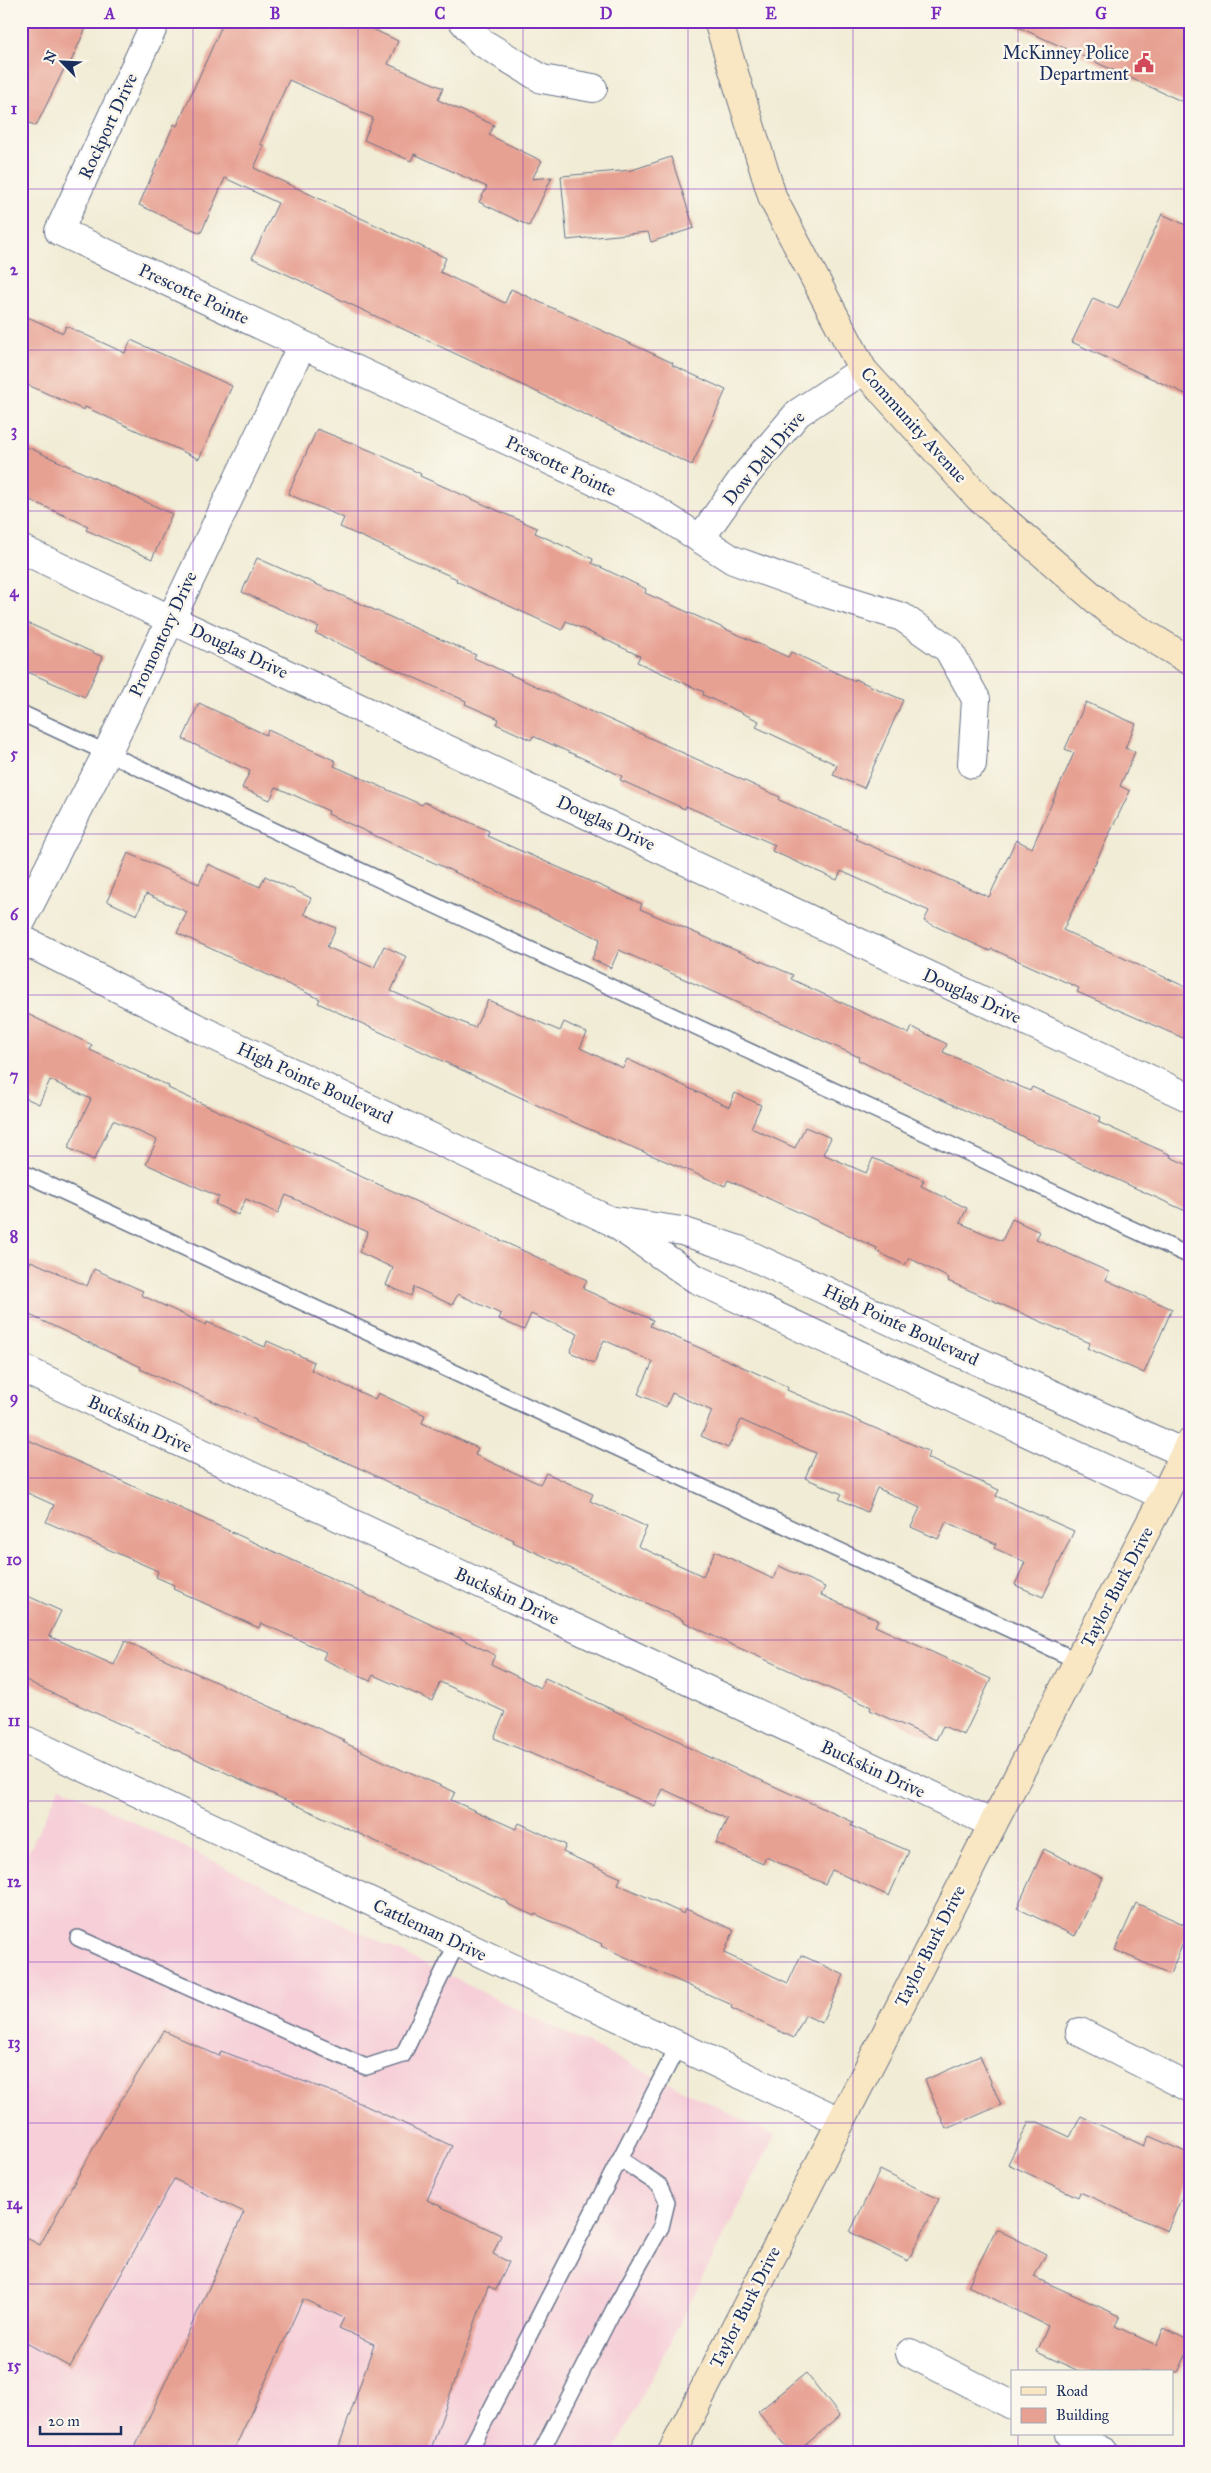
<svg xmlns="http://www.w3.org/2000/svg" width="1211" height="2473" font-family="'IM FELL Great Primer',serif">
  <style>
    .built { fill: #f6cfd8 }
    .building { fill: #e7a193 }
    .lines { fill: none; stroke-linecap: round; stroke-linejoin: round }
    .lane-casing { stroke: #667188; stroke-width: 18 }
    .street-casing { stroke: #667188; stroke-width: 30 }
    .secondary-casing { stroke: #667188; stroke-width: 30 }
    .lane { stroke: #fff; stroke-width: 15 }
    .street { stroke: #fff; stroke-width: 28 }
    .secondary { stroke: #f9e7c3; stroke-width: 28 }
    .grid { fill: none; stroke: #7b2cbf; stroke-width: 1; stroke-opacity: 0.55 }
    .labels { text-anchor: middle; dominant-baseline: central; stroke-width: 5; stroke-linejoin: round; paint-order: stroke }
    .poi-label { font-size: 18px; fill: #1b2f5e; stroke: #fbf7ec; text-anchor: end }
    .street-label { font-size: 18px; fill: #1b2f5e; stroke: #fbf7ec }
    .neatline { fill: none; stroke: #7b2cbf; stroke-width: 2 }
    .grid-label { font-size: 16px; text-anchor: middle; font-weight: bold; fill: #7b2cbf }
  </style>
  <rect width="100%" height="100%" fill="#fbf7ec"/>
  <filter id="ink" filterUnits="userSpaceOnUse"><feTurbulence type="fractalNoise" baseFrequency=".02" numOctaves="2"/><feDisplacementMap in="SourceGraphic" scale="10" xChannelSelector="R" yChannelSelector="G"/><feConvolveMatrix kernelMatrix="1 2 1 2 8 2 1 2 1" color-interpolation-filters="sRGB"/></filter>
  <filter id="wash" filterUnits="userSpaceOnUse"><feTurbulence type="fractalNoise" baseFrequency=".0096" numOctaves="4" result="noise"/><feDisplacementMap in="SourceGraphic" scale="20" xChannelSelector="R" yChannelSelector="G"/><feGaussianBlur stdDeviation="1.12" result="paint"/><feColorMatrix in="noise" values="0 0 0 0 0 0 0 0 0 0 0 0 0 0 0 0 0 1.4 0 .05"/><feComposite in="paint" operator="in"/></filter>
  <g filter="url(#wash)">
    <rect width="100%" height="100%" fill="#f1ecd5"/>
    <path class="built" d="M 60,1786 L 775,2135 L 614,2452 L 21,2452 L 21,1868 Z"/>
    <g id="blocks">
      <path class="building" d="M 21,21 L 89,21 L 69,66 L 66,65 L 36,126 L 21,119 Z
        M 224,21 L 356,21 L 398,41 L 388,64 L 443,88 L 438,100 L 494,125 L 489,135 L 542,161 L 532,179 L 552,177 L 529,226 L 479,202 L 487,187 L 414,154 L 411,161 L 364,140 L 373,118 L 289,80 L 260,144 L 264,146 L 254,168 L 446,258 L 440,272 L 505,303 L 511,289 L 673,363 L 672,365 L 726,390 L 692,465 L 252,258 L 278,203 L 225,178 L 201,233 L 139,205 L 174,124 L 177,126 Z
        M 1005,21 L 1190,21 L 1190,105 Z
        M 671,157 L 694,228 L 651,242 L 648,232 L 567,240 L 561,176 L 632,170 Z
        M 1162,214 L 1190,227 L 1190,396 L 1072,342 L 1093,298 L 1118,309 Z
        M 21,314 L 63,333 L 66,326 L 125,353 L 131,340 L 232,386 L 199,459 L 85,407 L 84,410 L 21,382 Z
        M 317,429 L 374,452 L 421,474 L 420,476 L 537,528 L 535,533 L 593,559 L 592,563 L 646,589 L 645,593 L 788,657 L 791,652 L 854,681 L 855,679 L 903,700 L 864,788 L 833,775 L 837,765 L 756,727 L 759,721 L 703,695 L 704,692 L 637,662 L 640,656 L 566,621 L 562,630 L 516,609 L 456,581 L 457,579 L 340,527 L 344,518 L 288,494 Z
        M 21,444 L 172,514 L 152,559 L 86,530 L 88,526 L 21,496 Z
        M 257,558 L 476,655 L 474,658 L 780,797 L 779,800 L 857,834 L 855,839 L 989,897 L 1016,840 L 1032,848 L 1074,753 L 1065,749 L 1086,702 L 1136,724 L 1125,748 L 1135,752 L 1120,786 L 1130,791 L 1063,930 L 1190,989 L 1190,1041 L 1077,992 L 1079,988 L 992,949 L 990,951 L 924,921 L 929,911 L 841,871 L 837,880 L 772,851 L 775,845 L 686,806 L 685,809 L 620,780 L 622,776 L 533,736 L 531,740 L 496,724 L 499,719 L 465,704 L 466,701 L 315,633 L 319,627 L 242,592 Z
        M 21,620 L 103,657 L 85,697 L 21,669 Z
        M 199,703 L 266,735 L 268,730 L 336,761 L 334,766 L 422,805 L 424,802 L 489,831 L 487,836 L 642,904 L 640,909 L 793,975 L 791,979 L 909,1034 L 912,1027 L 947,1044 L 943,1052 L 1030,1091 L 1032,1087 L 1101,1117 L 1098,1122 L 1171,1155 L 1170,1157 L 1190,1166 L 1190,1213 L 925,1092 L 858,1060 L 859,1057 L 619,950 L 611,968 L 592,959 L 600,939 L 328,814 L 329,811 L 276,787 L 270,800 L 242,788 L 250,771 L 183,739 Z
        M 128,853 L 199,884 L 208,864 L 260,887 L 265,876 L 311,898 L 304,914 L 336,928 L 327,947 L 374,968 L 384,946 L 407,957 L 391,991 L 475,1028 L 488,1000 L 560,1031 L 564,1022 L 587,1033 L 580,1048 L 623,1068 L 627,1059 L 729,1107 L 735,1093 L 761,1105 L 751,1128 L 795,1148 L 805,1127 L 831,1138 L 823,1154 L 866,1173 L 873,1158 L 924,1180 L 921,1186 L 967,1208 L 960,1223 L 1002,1241 L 1012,1219 L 1040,1232 L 1036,1239 L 1109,1272 L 1106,1280 L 1172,1309 L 1144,1373 L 1087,1348 L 1090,1343 L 948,1281 L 949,1278 L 909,1258 L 905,1265 L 876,1251 L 877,1248 L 728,1180 L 725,1186 L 584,1127 L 318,1003 L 320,999 L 177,933 L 187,912 L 146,894 L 137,915 L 107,901 Z
        M 21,1011 L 92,1045 L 90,1050 L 169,1086 L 168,1088 L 587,1280 L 583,1289 L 653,1320 L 650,1326 L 788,1387 L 787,1390 L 930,1452 L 927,1458 L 999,1490 L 996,1496 L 1074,1531 L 1043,1597 L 1015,1585 L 1025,1562 L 994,1548 L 996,1544 L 946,1522 L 938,1539 L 911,1527 L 920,1508 L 877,1488 L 867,1512 L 839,1499 L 842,1494 L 805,1478 L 816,1453 L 741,1420 L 728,1448 L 701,1436 L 712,1411 L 672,1393 L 666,1407 L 638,1394 L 653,1362 L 604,1340 L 594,1363 L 570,1352 L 578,1334 L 531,1314 L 524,1330 L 499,1319 L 501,1314 L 458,1294 L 452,1305 L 414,1287 L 411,1296 L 386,1285 L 393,1268 L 359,1252 L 368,1232 L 286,1195 L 278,1213 L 246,1199 L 238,1215 L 215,1204 L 219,1197 L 146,1164 L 157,1140 L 113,1120 L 94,1160 L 68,1148 L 91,1099 L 50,1080 L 39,1104 L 21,1096 Z
        M 31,1261 L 87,1286 L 94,1269 L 143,1291 L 141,1295 L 206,1325 L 207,1322 L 265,1347 L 267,1341 L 314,1362 L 311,1370 L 375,1399 L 378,1393 L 425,1415 L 422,1423 L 478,1448 L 475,1455 L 540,1484 L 546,1473 L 593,1494 L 590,1501 L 647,1527 L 638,1546 L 703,1576 L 715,1551 L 773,1579 L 779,1566 L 825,1587 L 821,1595 L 878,1620 L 875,1626 L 991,1679 L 964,1735 L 943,1726 L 936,1740 L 870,1710 L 871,1707 L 728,1643 L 682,1621 L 683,1620 L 513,1542 L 514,1540 L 423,1500 L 368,1472 L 256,1422 L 256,1420 L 140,1369 L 141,1367 L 21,1311 L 21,1282 Z
        M 21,1437 L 122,1481 L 460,1638 L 495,1655 L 491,1664 L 541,1688 L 545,1678 L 683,1743 L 683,1745 L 853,1822 L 851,1826 L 909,1851 L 889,1896 L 832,1870 L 825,1884 L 766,1857 L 763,1864 L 716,1843 L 727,1819 L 663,1789 L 655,1806 L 494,1738 L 505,1712 L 440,1682 L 432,1701 L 373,1675 L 370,1681 L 323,1659 L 326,1652 L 261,1623 L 259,1628 L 173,1589 L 174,1585 L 156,1577 L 158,1571 L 46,1522 L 54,1505 L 21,1490 Z
        M 21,1593 L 61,1611 L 49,1636 L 114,1665 L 125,1641 L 344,1740 L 343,1742 L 406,1772 L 407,1771 L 455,1792 L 451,1800 L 516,1829 L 519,1823 L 566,1845 L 563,1852 L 621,1878 L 618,1884 L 684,1914 L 686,1909 L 734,1930 L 724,1953 L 788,1983 L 801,1955 L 844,1975 L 822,2023 L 805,2015 L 794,2038 L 731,2008 L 732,2005 L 601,1946 L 602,1944 L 535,1914 L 534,1916 L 508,1904 L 508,1902 L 39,1687 L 21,1677 Z
        M 1044,1849 L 1103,1878 L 1075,1936 L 1017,1908 Z
        M 1136,1903 L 1190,1927 L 1170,1974 L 1115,1950 Z
        M 164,2031 L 219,2056 L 221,2051 L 349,2098 L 452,2146 L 427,2200 L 501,2235 L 493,2254 L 509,2262 L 496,2290 L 488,2286 L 430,2452 L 337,2452 L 374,2344 L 339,2328 L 344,2318 L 303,2299 L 233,2452 L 133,2452 L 244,2212 L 174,2179 L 70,2367 L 21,2340 L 21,2235 L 40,2245 L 107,2123 Z
        M 980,2056 L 1001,2105 L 946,2129 L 925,2080 Z
        M 1081,2116 L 1144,2146 L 1149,2136 L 1190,2154 L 1190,2179 L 1167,2231 L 1080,2192 L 1078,2197 L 1008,2164 L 1029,2122 L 1038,2122 L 1070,2137 Z
        M 880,2170 L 939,2199 L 908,2261 L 850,2232 Z
        M 996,2229 L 1046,2254 L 1034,2277 L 1120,2316 L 1115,2326 L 1156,2345 L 1164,2328 L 1190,2341 L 1190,2347 L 1178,2372 L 1081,2372 L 1037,2352 L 1048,2326 L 968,2286 Z
        M 806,2373 L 840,2416 L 797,2452 L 790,2452 L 758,2412 Z"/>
    </g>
  </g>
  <g filter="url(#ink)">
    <use href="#blocks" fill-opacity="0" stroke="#667188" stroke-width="1"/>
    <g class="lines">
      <defs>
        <path id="lane" d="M 21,713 L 1190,1256
          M 21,1172 L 1078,1661
          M 78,1938 L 366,2067 L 403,2055 L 457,1943
          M 469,2452 L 678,2046
          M 541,2452 L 614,2309 L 661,2227 L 667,2202 L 659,2185 L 620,2159"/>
        <path id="street" d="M 156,21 L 59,231 L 652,508 L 733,560 L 822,592 L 902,617 L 948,649 L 976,699 L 972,764
          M 463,21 L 481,42 L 542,79 L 593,88
          M 700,539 L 743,478 L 798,413 L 863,370
          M 21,549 L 1190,1098
          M 21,922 L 107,753 L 302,345
          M 21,939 L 195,1027 L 611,1221 L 696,1279 L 1164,1496
          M 615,1221 L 682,1231 L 739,1250 L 946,1347 L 1184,1453
          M 21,1368 L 993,1824
          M 21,1738 L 840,2121
          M 1080,2032 L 1190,2088
          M 910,2353 L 1012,2405
          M 1070,2434 L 1104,2452"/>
        <path id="secondary" d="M 718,21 L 773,199 L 863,370 L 979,498 L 1110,612 L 1190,661
          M 672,2452 L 993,1824 L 1164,1496 L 1190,1442"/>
      </defs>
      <use href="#lane" class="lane-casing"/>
      <use href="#street" class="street-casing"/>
      <use href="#secondary" class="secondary-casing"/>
      <use href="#lane" class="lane"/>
      <use href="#street" class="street"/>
      <use href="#secondary" class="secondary"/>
    </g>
  </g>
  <path class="grid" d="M 193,21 L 193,2452M 358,21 L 358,2452M 523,21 L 523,2452M 688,21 L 688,2452M 853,21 L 853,2452M 1018,21 L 1018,2372M 21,189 L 1190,189M 21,350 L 1190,350M 21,511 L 1190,511M 21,672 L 1190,672M 21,834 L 1190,834M 21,995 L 1190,995M 21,1156 L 1190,1156M 21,1317 L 1190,1317M 21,1478 L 1190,1478M 21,1640 L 1190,1640M 21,1801 L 1190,1801M 21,1962 L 1190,1962M 21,2123 L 1190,2123M 21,2284 L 1190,2284M 1018,2434 L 1018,2452"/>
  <defs>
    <symbol id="civic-bare" viewBox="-9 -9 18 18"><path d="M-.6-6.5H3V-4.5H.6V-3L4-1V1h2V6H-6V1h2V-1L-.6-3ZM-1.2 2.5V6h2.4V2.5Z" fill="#d1495b" stroke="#fbf7ec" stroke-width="2.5" paint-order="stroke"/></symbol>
  </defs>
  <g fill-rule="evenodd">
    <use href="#civic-bare" x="1130" y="49" width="28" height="28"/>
  </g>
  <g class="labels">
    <g class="poi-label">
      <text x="1129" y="53">McKinney Police<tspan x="1129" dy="21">Department</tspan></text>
    </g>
    <g class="street-label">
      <text transform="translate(108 126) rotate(-65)">Rockport Drive</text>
      <text transform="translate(194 294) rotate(25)">Prescotte Pointe</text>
      <text transform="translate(914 425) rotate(48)">Community Avenue</text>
      <text transform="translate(764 458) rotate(-50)">Dow Dell Drive</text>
      <text transform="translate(561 466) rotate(25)">Prescotte Pointe</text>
      <text transform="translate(163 634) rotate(-65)">Promontory Drive</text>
      <text transform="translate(239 651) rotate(25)">Douglas Drive</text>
      <text transform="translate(606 823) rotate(25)">Douglas Drive</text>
      <text transform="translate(972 996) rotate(25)">Douglas Drive</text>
      <text transform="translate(315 1083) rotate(25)">High Pointe Boulevard</text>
      <text transform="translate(901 1325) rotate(25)">High Pointe Boulevard</text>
      <text transform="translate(140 1424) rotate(25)">Buckskin Drive</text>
      <text transform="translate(1117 1587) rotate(-62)">Taylor Burk Drive</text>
      <text transform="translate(507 1596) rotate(25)">Buckskin Drive</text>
      <text transform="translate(873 1769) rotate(25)">Buckskin Drive</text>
      <text transform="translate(430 1930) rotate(25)">Cattleman Drive</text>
      <text transform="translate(930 1946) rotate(-63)">Taylor Burk Drive</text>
      <text transform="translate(745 2307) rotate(-63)">Taylor Burk Drive</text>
    </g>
  </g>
  <rect width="1211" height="2473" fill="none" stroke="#fbf7ec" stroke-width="55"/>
  <rect x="1011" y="2370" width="162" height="65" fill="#fbf7ec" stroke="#a1a7b3"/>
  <rect x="1021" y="2387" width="25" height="8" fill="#f9e7c3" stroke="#a1a7b3"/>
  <text x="1056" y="2396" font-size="15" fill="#1b2f5e">Road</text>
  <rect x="1021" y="2408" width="25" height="15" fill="#e7a193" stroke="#a1a7b3"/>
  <text x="1056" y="2420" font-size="15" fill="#1b2f5e">Building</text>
  <g transform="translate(62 62) rotate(294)" stroke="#fbf7ec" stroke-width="4" paint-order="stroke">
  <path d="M0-4L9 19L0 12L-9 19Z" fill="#1b2f5e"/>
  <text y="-8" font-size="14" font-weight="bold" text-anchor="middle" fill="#1b2f5e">N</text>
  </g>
  <path d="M40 2426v8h81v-8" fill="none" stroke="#1b2f5e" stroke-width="2.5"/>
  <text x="48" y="2426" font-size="15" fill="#1b2f5e" stroke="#fbf7ec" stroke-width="4" paint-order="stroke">20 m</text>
  <rect x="28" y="28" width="1156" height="2418" class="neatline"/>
  <g class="grid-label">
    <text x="110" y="19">A</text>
    <text x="275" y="19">B</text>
    <text x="440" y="19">C</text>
    <text x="606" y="19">D</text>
    <text x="771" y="19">E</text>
    <text x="936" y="19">F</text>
    <text x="1101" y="19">G</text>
    <text x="14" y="114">1</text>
    <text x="14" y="275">2</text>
    <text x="14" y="436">3</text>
    <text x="14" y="597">4</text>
    <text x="14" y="759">5</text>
    <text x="14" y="920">6</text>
    <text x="14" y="1081">7</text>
    <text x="14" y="1242">8</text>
    <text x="14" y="1403">9</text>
    <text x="14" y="1565">10</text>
    <text x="14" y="1726">11</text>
    <text x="14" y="1887">12</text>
    <text x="14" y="2048">13</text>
    <text x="14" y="2209">14</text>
    <text x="14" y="2371">15</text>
  </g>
</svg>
